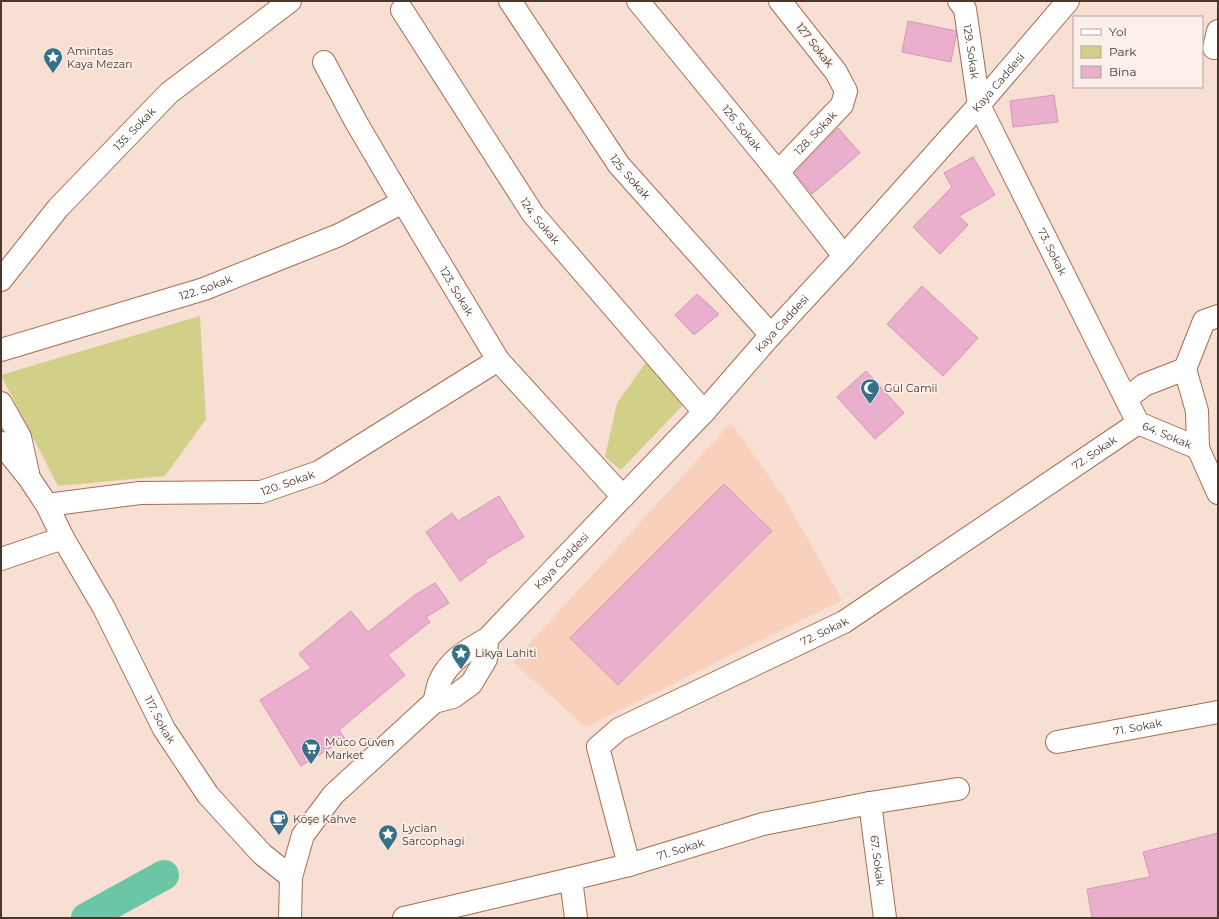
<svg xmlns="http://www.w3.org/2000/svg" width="1219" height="919" font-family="Montserrat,sans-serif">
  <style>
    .built { fill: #f8d0bc }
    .green { fill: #d1d088 }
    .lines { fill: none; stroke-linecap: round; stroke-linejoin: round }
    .canal { stroke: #6ac6a4; stroke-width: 30 }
    .building { fill: #eaafcc; stroke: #d298b5 }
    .street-casing { stroke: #a46e53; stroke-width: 24 }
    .secondary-casing { stroke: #a46e53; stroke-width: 24 }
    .street { stroke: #fff; stroke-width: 22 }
    .secondary { stroke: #fff; stroke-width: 22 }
    .labels { text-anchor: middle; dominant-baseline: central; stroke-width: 3.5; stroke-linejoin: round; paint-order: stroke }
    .street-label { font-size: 11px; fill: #4d362a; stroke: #fbefe9 }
    .poi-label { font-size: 11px; fill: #4d362a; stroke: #fbefe9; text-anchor: start }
  </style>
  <rect width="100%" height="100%" fill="#f7dfd3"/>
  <path class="built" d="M 731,423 L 785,499 L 842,600 L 586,727 L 513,662 Z"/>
  <path class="green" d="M 200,316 L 206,419 L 165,476 L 58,486 L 1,375 Z
    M 647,361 L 685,403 L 621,470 L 605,457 L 617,403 Z"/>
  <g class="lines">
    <path class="canal" d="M 86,918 L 164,875"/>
  </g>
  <path class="building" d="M 908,21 L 956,31 L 956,36 L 951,62 L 902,52 Z
    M 1054,95 L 1058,122 L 1013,127 L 1010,101 Z
    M 838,128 L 860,153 L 812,194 L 795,173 Z
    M 973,157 L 995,195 L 959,216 L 968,225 L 940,254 L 913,227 L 952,187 L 944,173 Z
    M 922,286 L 978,338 L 943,376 L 887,324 Z
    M 697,294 L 719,314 L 694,335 L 675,315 Z
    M 866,371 L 904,413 L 875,439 L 837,397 Z
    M 724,484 L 772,531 L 618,685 L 570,638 Z
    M 499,496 L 524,537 L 485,560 L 487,562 L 460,581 L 426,532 L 452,513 L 458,521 Z
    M 435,583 L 449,603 L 426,617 L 430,622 L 388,655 L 405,675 L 339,730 L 345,739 L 301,766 L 260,700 L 311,668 L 299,654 L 351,611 L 368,632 L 415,595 Z
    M 1218,833 L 1218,918 L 1092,918 L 1087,889 L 1150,877 L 1143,852 Z"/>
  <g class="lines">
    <defs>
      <g id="street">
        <path id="s1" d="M 510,1 L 619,165 L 771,335"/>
        <path id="s2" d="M 638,1 L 778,172 L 844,256"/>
        <path id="s3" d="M 959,1 L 965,9 L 979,105 L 1138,423 L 1198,448 L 1218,493"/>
        <path id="s4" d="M 402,10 L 533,214 L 704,412"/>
        <path d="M 1214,48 L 1218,31"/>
        <path id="s5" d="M 324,62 L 356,122 L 403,202 L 498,360 L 623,497"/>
        <path id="s6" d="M 778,172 L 842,105 L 846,91 L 836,72 L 780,1"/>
        <path id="s7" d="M 1,280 L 58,208 L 169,93 L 290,1"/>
        <path id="s8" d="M 1,350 L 204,289 L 339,235 L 403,202"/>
        <path d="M 1185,369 L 1197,411 L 1198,448"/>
        <path d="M 1126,399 L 1144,385 L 1185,369 L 1204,321 L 1218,316"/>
        <path d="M 1,403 L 20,437 L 28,473"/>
        <path id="s9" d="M 1,443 L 29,478 L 47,505 L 63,538 L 104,608 L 164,729 L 208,795 L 262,854 L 291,877"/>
        <path id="s10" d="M 47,505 L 140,493 L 261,492 L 319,472 L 498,360"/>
        <path d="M 1,559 L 63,538"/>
        <path id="s11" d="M 1057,742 L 1218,712"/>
        <path id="s12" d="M 870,803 L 885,918"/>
        <path id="s13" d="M 629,865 L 598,747 L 619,729 L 844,622 L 1138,423"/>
        <path d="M 571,879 L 576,918"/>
        <path id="s14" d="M 404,918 L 571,879 L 629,865 L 763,824 L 870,803 L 958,789"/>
      </g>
      <g id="secondary">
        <path id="s15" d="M 434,702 C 436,696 437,689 439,683 C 448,661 467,650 487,639 L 704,412 L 771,335 L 844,256 L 979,105 L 1068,1"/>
        <path d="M 290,918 L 291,877 L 303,835 L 333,795 L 434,702 L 453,697 L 471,684 L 486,659 L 487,639"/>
      </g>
    </defs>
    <use href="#street" class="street-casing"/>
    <use href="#secondary" class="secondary-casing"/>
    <use href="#street" class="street"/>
    <use href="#secondary" class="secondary"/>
  </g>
  <defs>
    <symbol id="sight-pin" viewBox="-11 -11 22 30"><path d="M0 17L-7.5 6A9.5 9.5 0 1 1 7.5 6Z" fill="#367089" stroke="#fbefe9"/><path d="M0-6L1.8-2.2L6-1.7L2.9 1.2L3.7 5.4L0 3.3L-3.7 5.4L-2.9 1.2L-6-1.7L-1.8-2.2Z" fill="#fff"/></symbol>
    <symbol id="mosque-pin" viewBox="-11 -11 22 30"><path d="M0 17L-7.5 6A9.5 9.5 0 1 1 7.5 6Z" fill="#367089" stroke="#fbefe9"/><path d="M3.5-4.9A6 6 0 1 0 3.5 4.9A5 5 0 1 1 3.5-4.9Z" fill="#fff"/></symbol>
    <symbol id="supermarket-pin" viewBox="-11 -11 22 30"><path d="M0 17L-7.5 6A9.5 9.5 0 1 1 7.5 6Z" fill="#367089" stroke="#fbefe9"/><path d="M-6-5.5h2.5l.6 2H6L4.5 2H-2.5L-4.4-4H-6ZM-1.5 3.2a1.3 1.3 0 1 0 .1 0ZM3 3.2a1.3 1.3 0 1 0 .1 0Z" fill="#fff"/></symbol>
    <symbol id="cafe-pin" viewBox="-11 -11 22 30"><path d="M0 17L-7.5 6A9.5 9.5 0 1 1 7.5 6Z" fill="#367089" stroke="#fbefe9"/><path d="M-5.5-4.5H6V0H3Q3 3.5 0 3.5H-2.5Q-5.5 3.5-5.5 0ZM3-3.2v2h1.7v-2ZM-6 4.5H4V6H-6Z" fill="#fff"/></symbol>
  </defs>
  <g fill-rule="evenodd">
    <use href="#sight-pin" x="42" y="46" width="22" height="30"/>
    <use href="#mosque-pin" x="859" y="377" width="22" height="30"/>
    <use href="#sight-pin" x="450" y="642" width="22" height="30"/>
    <use href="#supermarket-pin" x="300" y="737" width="22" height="30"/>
    <use href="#cafe-pin" x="268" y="808" width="22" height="30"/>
    <use href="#sight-pin" x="377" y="823" width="22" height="30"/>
  </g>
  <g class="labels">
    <g class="street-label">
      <text transform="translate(815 45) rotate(52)">127 Sokak</text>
      <text stroke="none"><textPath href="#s3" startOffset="53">129. Sokak</textPath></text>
      <text stroke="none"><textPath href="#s15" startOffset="842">Kaya Caddesi</textPath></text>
      <text stroke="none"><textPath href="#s2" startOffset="164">126. Sokak</textPath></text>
      <text stroke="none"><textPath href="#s7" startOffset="202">135. Sokak</textPath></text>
      <text stroke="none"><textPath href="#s6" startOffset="54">128. Sokak</textPath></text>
      <text stroke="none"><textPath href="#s1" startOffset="213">125. Sokak</textPath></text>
      <text stroke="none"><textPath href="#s4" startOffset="252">124. Sokak</textPath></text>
      <text stroke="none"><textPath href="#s3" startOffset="271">73. Sokak</textPath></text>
      <text stroke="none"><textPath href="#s8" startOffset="214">122. Sokak</textPath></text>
      <text stroke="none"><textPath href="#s5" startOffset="265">123. Sokak</textPath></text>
      <text stroke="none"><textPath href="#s15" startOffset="518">Kaya Caddesi</textPath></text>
      <text stroke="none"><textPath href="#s3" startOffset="494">64. Sokak</textPath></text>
      <text stroke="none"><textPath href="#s13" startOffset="701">72. Sokak</textPath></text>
      <text stroke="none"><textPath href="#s10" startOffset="243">120. Sokak</textPath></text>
      <text stroke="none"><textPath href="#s15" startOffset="194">Kaya Caddesi</textPath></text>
      <text stroke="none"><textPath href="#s13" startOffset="377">72. Sokak</textPath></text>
      <text stroke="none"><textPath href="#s9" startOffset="320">117. Sokak</textPath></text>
      <text stroke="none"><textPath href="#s11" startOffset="82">71. Sokak</textPath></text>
      <text stroke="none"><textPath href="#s14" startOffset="285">71. Sokak</textPath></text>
      <text stroke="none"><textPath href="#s12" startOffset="58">67. Sokak</textPath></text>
    </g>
    <g class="poi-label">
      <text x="67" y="51">Amintas<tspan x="67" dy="13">Kaya Mezarı</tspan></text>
      <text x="884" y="388">Gül Camii</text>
      <text x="475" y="653">Likya Lahiti</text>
      <text x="325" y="742">Müco Güven<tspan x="325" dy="13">Market</tspan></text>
      <text x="293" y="819">Köşe Kahve</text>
      <text x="402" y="828">Lycian<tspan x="402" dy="13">Sarcophagi</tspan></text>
    </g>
  </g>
  <rect width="1219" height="919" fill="none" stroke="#4d362a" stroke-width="4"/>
  <rect x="1073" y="16" width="130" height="72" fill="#fbefe9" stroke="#b5a59d"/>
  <rect x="1081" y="29" width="20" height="6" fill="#ffffff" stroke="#b5a59d"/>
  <text x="1109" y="36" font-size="12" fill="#4d362a">Yol</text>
  <rect x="1081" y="46" width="20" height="12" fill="#d1d088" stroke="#b5a59d"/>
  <text x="1109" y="56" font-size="12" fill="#4d362a">Park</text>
  <rect x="1081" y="66" width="20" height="12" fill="#eaafcc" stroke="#b5a59d"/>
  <text x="1109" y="76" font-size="12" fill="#4d362a">Bina</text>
</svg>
